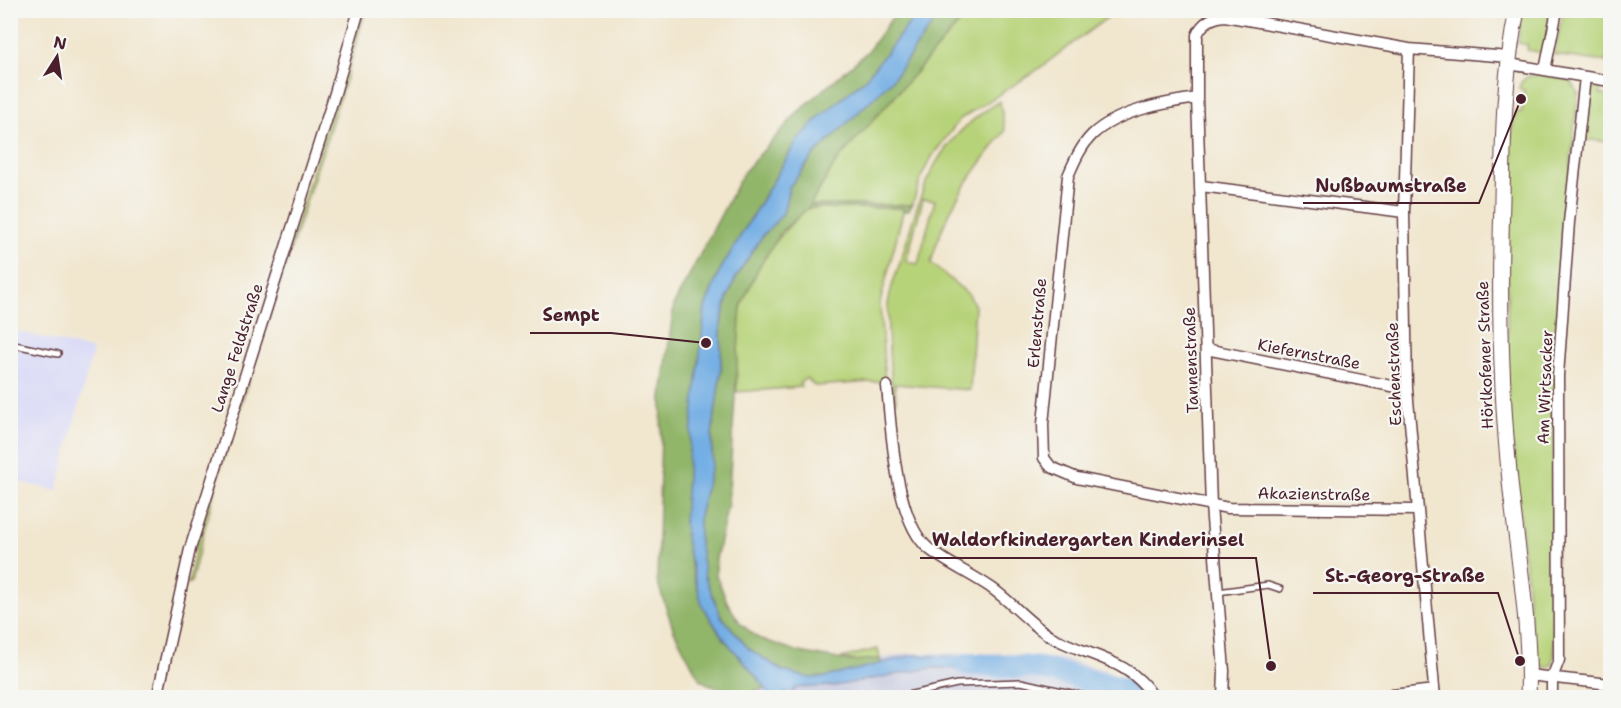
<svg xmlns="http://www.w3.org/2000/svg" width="1621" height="708" font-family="'Shantell Sans',sans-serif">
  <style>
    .built { fill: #d7d7f8 }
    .industrial { fill: #bfc2dd }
    .green { fill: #b7d379; stroke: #807952; stroke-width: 1.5; fill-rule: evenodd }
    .forest { fill: #91b569; stroke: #6e6a4a; stroke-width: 1.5 }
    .water { fill: #73aee4; stroke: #5e6688; stroke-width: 1.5 }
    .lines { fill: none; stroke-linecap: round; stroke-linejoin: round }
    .river { stroke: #73aee4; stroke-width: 22 }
    .lane-casing { stroke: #633d43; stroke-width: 8 }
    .street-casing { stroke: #633d43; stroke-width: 13 }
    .secondary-casing { stroke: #633d43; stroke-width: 17 }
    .lane { stroke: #fff; stroke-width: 5 }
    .street { stroke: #fff; stroke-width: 10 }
    .secondary { stroke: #fff; stroke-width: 15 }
    .labels { text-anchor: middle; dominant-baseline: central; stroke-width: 4.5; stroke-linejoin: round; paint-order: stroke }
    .street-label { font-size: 16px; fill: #4a1f2b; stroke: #f6f6f2 }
    .leader { fill: none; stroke: #4a1f2b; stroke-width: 2 }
    .callout-dot { fill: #4a1f2b; stroke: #f6f6f2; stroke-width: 2 }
    .callout-label { font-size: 18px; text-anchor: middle; font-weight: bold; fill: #4a1f2b; stroke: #f6f6f2; stroke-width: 4.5; stroke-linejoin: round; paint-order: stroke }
  </style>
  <rect width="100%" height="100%" fill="#f6f6f2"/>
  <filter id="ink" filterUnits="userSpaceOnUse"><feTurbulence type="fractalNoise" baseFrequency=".0167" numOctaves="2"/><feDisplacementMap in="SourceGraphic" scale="12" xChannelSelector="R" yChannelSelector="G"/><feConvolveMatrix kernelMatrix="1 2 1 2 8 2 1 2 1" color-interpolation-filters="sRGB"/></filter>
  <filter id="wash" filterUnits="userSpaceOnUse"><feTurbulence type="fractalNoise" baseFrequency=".008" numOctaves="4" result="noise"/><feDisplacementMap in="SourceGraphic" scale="24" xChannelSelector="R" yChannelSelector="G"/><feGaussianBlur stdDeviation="1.35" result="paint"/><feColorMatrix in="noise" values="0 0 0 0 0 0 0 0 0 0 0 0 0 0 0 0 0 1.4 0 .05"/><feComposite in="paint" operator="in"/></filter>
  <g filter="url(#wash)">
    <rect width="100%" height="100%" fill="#f1e6ce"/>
    <path class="built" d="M 11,330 L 93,350 L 57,491 L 11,480 Z"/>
    <path class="industrial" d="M 909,653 L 1008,653 L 1062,659 L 1106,670 L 1140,689 L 1144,697 L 739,698 L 766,688 L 882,664 L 880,659 Z"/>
    <path class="green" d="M 363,11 L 365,11 L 347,75 L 220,469 L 191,582 L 188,584 L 200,529 Z
      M 970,11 L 1116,11 L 1033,73 L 960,119 L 933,155 L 923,173 L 912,205 L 810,205 L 836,162 Z
      M 1522,11 L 1553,11 L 1543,53 L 1527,50 L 1528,45 L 1518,43 Z
      M 1563,11 L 1610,11 L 1610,41 L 1606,62 L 1554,55 Z
      M 1541,74 L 1571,81 L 1578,93 L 1563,241 L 1554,655 L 1552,665 L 1546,668 L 1536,661 L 1532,637 L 1507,387 L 1508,149 L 1516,112 L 1522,112 L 1524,90 L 1519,89 C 1521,77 1530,75 1541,74 Z
      M 1601,85 L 1600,94 L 1610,96 L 1610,142 L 1582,139 C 1584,124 1580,85 1601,85 Z
      M 1000,101 L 1005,131 C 970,177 946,205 931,263 L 969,295 L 975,306 L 970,390 L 895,384 L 896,402 L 894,402 C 890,370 887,338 888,306 C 889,289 898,270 903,254 C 923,184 934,141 1000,101 ZM 923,199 L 935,200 L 918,264 L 906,262 Z
      M 808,208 L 904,208 L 880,303 L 885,381 L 815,386 L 806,378 L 800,383 L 801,387 L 737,392 C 736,365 734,332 742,305 C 753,267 779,233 808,208 Z
      M 878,649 L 880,659 L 864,662 L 841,658 Z"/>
    <path class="forest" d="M 897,11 L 919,11 L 866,78 L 820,117 L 797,141 L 719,272 L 705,308 L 684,523 C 689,563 697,602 721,635 C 735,654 754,669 766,688 L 736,697 L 700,680 L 674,631 L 657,581 L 662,396 L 674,304 L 743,173 L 798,112 L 868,51 Z
      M 942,11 L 970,11 L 836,162 L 810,205 L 912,205 L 909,210 L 903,211 L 903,208 L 808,208 L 782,231 L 758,269 L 741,306 L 728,504 L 716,559 L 716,575 L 728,604 L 741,624 L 758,638 L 799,652 L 849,661 L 880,659 L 882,665 L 826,677 L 810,678 L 783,671 L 749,649 L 721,616 L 705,577 L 699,541 L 699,517 L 712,463 L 712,435 L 721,370 L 721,324 L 727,299 L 737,275 L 763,235 L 783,214 L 789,187 L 814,155 L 892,80 Z"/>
    <path class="water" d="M 919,11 L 942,11 L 892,80 L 814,155 L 789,187 L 783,214 L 763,235 L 737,275 L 727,299 L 721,324 L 721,370 L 712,435 L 712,463 L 699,516 L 699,541 L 705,577 L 721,616 L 749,649 L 783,671 L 810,678 L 826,677 L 914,655 L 953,657 L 997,666 L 984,669 L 931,668 L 834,686 L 795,688 L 795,692 L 785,692 L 785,697 L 770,697 L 764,686 L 721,635 L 702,605 L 688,551 L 684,523 L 688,461 L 705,308 L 719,272 L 797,141 L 820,117 L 866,78 Z"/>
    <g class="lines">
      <path class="river" d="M 966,664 L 1039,668 L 1124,689 L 1129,698"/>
    </g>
  </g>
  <g filter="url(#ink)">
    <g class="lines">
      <defs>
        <path id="lane" d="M 10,344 L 58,354
          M 1218,592 L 1268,585 L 1280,589
          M 894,698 L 957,684 L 1021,682 L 1094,698"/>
        <path id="street" d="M 1409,49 L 1404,212 L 1407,389 L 1435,698
          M 1509,64 L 1610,81
          M 1545,70 L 1557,10
          M 1197,98 C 1163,103 1117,111 1092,135 C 1081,146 1074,162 1068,176 L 1043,424 L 1044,458 L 1051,467 L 1077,478 L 1228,508 L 1418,510
          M 1201,186 L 1404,212
          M 1206,349 L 1407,389
          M 887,386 C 891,427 895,520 928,548 C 946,563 970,573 990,587 C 1011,601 1028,623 1050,636 C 1087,657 1130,658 1154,698
          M 1528,675 L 1610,684
          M 157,698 L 190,549 L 335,93 L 359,10
          M 1223,698 L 1224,671 L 1211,506 L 1197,98 L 1197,35 C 1202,23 1211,17 1225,16 L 1409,49 L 1509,57
          M 1368,698 L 1434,690
          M 1552,698 L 1552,678 L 1559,660 L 1558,376 L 1569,222 L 1585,77"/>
        <path id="secondary" d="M 1517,10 C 1504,73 1503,136 1502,200 C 1499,294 1500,387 1510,481 C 1517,553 1531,625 1528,698"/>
      </defs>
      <use href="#lane" class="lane-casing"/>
      <use href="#street" class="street-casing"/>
      <use href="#secondary" class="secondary-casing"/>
      <use href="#lane" class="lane"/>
      <use href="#street" class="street"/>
      <use href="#secondary" class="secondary"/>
    </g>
  </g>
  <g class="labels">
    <g class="street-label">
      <text transform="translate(1037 323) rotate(-85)">Erlenstraße</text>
      <text transform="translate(237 348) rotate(-72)">Lange Feldstraße</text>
      <text transform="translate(1309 354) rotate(11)">Kiefernstraße</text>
      <text transform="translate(1485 355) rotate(-92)">Hörlkofener Straße</text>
      <text transform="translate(1191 360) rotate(-92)">Tannenstraße</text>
      <text transform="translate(1394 374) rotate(-92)">Eschenstraße</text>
      <text transform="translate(1545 387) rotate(-88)">Am Wirtsacker</text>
      <text transform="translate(1314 494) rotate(1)">Akazienstraße</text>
    </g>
  </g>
  <path class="leader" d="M1521 99L1479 203H1303M706 343L611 333H530M1271 666L1256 558H920M1520 661L1498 593H1313"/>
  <g class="callout-dot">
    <circle cx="1521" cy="99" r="6"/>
    <circle cx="706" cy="343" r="6"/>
    <circle cx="1271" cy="666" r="6"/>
    <circle cx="1520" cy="661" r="6"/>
  </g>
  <g class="callout-label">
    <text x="1391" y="192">Nußbaumstraße</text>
    <text x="571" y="321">Sempt</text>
    <text x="1088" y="546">Waldorfkindergarten Kinderinsel</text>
    <text x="1405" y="582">St.-Georg-Straße</text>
  </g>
  <rect width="1621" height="708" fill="none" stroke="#f6f6f2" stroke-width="36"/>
  <g transform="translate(57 57) rotate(12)" stroke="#f6f6f2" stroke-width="4.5" paint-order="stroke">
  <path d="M0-4.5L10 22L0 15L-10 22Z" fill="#4a1f2b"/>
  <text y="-9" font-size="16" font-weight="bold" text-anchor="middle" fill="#4a1f2b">N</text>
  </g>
</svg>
